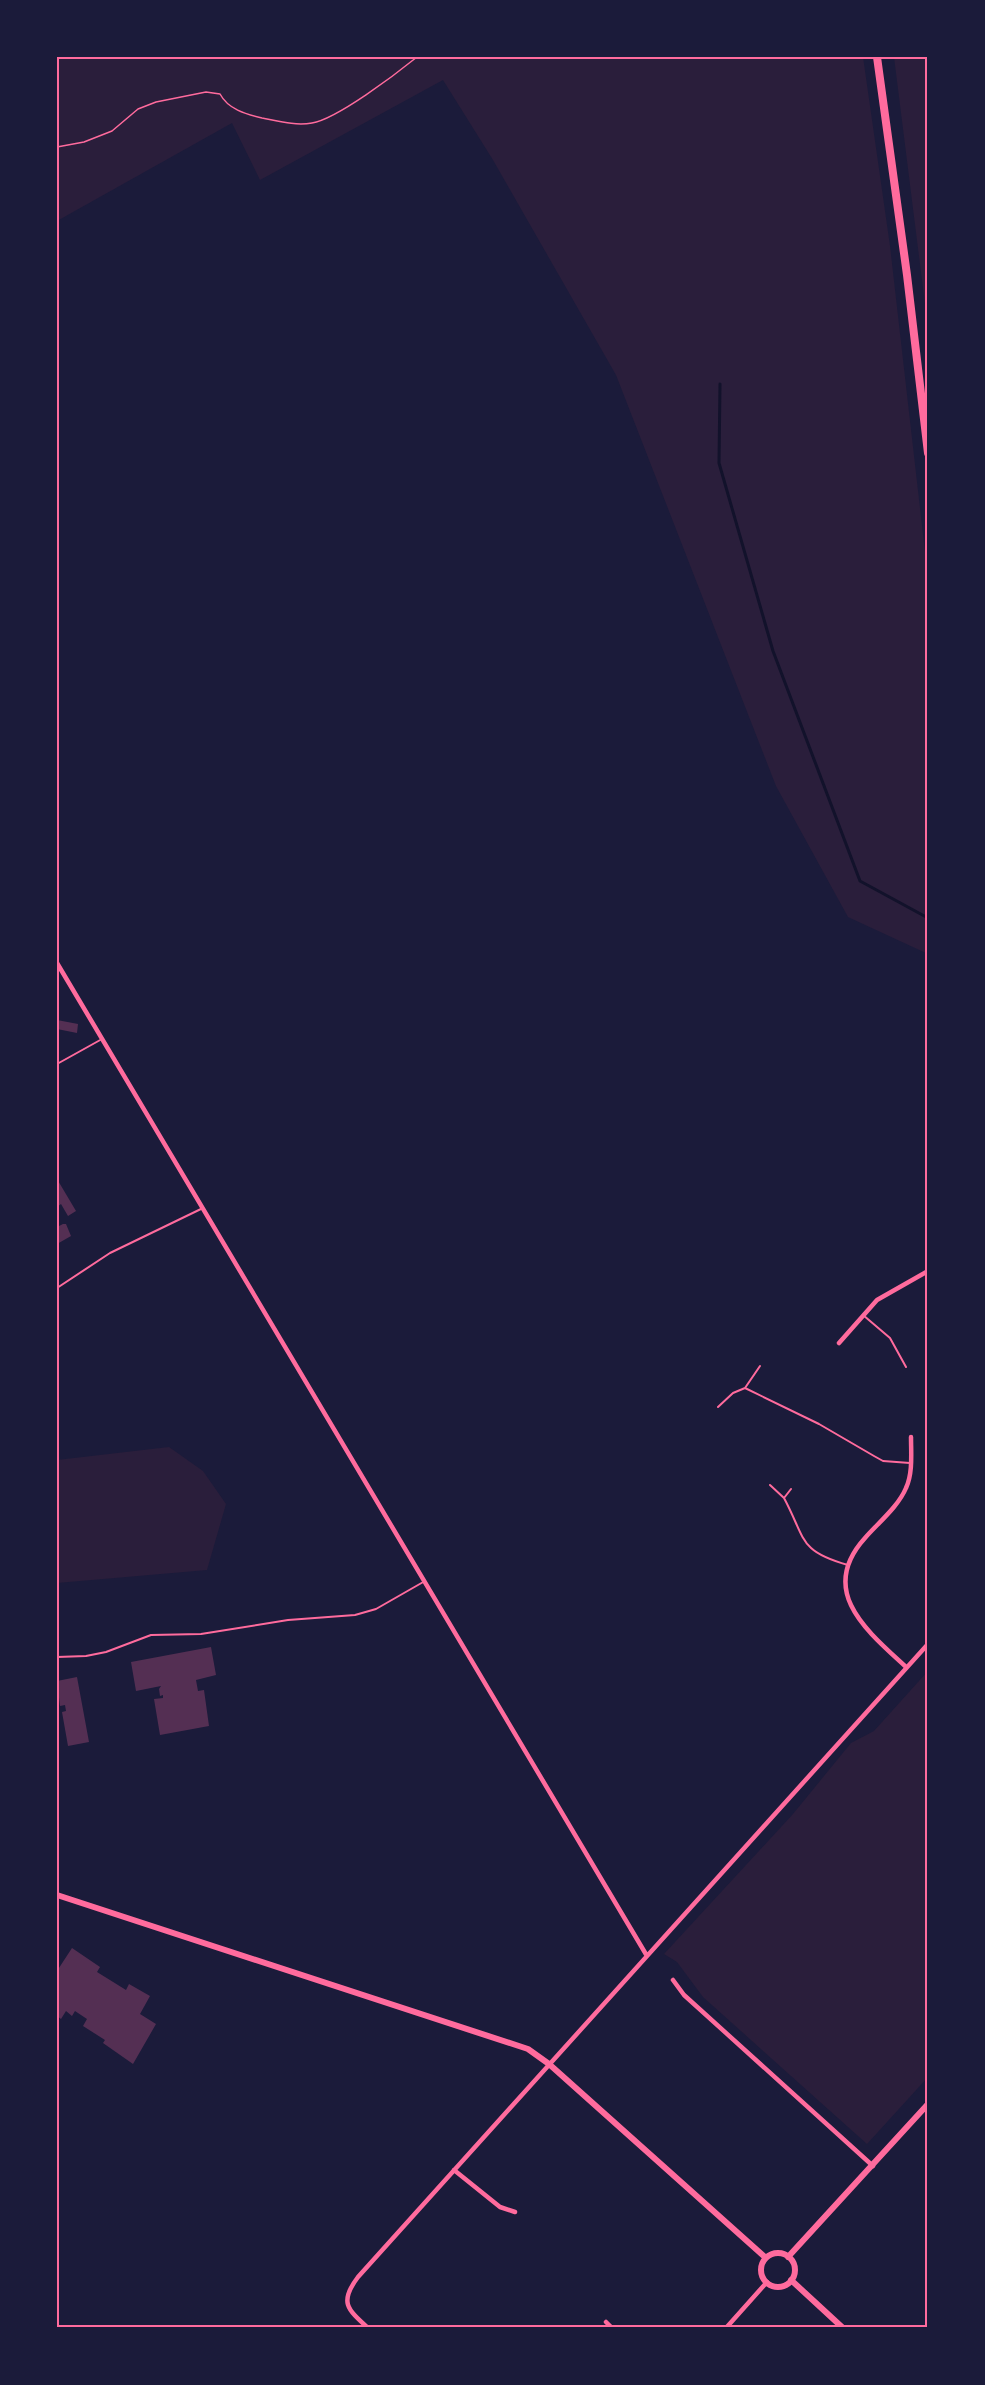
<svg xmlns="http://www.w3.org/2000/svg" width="985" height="2385" font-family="'Source Serif 4',serif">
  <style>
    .green { fill: #2a1e3b }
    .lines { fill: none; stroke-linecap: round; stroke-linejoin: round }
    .stream { stroke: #12122b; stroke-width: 3 }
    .building { fill: #542f53 }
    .path { stroke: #ff6b9d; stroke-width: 1.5 }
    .service { stroke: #ff6b9d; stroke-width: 2 }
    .minor { stroke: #ff6b9d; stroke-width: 4.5 }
    .tertiary { stroke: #ff6b9d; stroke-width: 6 }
    .trunk { stroke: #ff6b9d; stroke-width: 8 }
    .neatline { fill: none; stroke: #ff6b9d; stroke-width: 2 }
  </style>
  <rect width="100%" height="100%" fill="#1b1b3a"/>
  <path class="green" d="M 57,57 L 863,57 L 890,246 L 928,578 L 928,954 L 848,917 L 776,786 L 616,375 L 493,160 L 443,80 L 260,180 L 232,123 L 57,221 Z
    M 894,57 L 928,57 L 928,328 Z
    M 169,1447 L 203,1471 L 226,1504 L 207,1570 L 57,1583 L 57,1460 Z
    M 928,1671 L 928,2077 L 867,2144 L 703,1997 L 677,1962 L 664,1954 L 793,1814 L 851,1743 L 874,1731 Z"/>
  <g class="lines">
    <path class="stream" d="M 720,384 L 719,463 L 773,651 L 860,881 L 928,918"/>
  </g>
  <path class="building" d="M 57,1020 L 78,1024 L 77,1033 L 57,1029 Z
    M 57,1179 L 76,1211 L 68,1216 L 61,1204 L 57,1207 Z
    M 63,1224 L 66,1224 L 71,1236 L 57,1244 L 57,1227 Z
    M 211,1647 L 216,1675 L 196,1680 L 198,1691 L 204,1690 L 209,1726 L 160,1735 L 154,1699 L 163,1698 L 163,1695 L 160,1696 L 159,1689 L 161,1686 L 136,1691 L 131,1662 Z
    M 77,1677 L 89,1742 L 68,1746 L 62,1712 L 66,1711 L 65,1705 L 60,1706 L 57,1681 Z
    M 72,1948 L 100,1967 L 97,1972 L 126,1990 L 129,1984 L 150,1996 L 140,2014 L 156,2024 L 133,2064 L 103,2043 L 105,2040 L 83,2026 L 87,2019 L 75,2011 L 72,2016 L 66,2011 L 61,2019 L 57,2016 L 57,1971 Z"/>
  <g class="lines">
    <path class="path" d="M 57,147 L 84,142 L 112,131 L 138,109 L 156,102 L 206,92 L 220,94 C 228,109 245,114 262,118 C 278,121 295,126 312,123 C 337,119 396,74 417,57"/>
    <path class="service" d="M 57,1064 L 102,1039
      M 57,1288 L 110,1253 L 203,1208
      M 863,1315 L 890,1338 L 906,1367
      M 745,1388 L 819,1424 L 874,1456 L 883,1461 L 910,1463
      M 718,1407 L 733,1393 L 745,1388 L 760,1366
      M 770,1485 L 784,1498 L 791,1489
      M 784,1498 C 806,1539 798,1551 848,1565
      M 57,1657 L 86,1656 L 106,1652 L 151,1635 L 201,1634 L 288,1620 L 355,1615 L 376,1609 L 425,1581"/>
    <path class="minor" d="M 57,963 L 647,1956
      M 839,1343 L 877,1300 L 928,1271
      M 906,1667 C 867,1631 817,1591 865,1538 C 878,1523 898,1507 906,1488 C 913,1473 911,1453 911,1437
      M 673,1980 L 684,1995 L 873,2166
      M 454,2170 L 500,2207 L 515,2212
      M 606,2322 L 612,2328
      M 368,2328 C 347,2309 339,2302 358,2277 L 928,1644
      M 726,2328 L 767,2282"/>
    <path class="tertiary" d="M 57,1895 L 528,2049 L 549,2064 L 766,2258
      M761 2270a17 17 0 1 1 34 0a17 17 0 1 1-34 0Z
      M 788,2257 L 928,2104
      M 791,2280 L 843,2328"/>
    <path class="trunk" d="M 877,57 L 907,275 L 928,453"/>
  </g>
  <rect width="985" height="2385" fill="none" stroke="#1b1b3a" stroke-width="117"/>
  <rect x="58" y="58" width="868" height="2268" class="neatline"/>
</svg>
